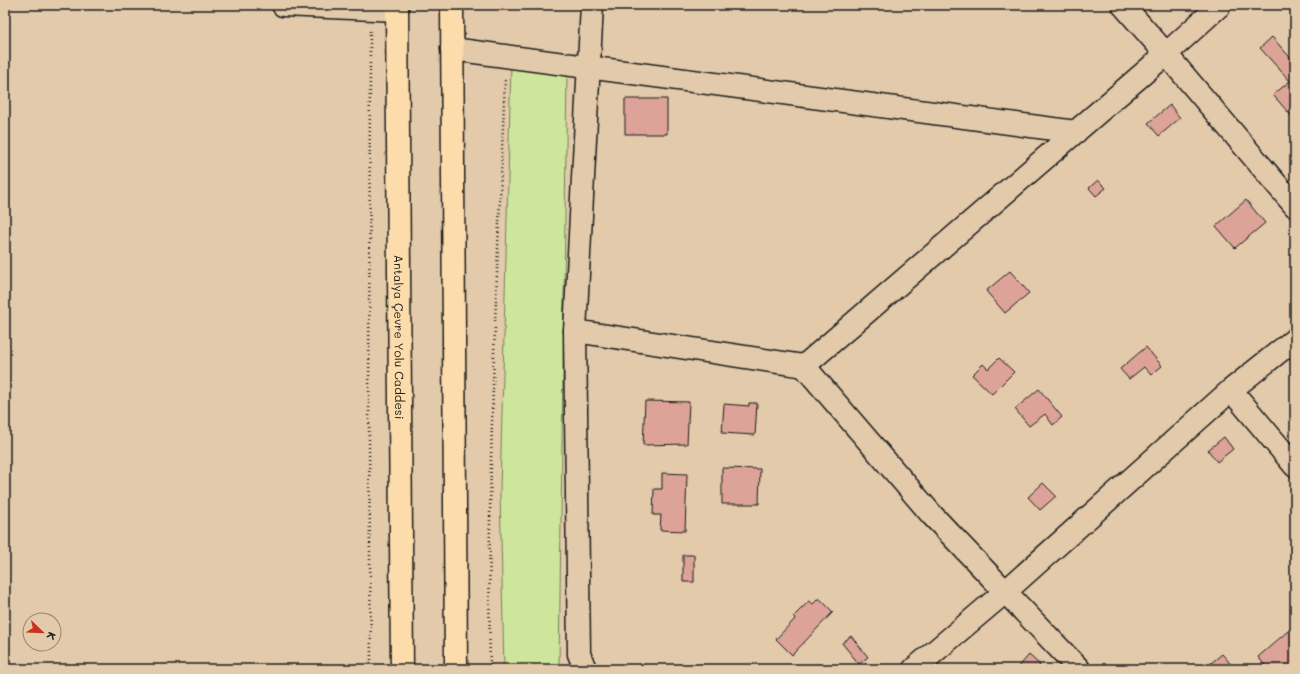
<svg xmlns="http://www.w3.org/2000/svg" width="1300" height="674" font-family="Mali,sans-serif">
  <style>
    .green { fill: #cde69c; stroke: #74815c }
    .building { fill: #dda399; stroke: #1c1c1c }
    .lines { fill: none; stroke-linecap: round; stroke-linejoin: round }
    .street-casing { stroke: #1c1c1c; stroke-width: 25 }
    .secondary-casing { stroke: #1c1c1c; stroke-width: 25 }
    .highway-casing { stroke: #1c1c1c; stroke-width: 25 }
    .path { stroke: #1c1c1c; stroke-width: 2.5; stroke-dasharray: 1 3; stroke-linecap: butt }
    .street { stroke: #e2caaa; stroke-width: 22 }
    .secondary { stroke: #e2caaa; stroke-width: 22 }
    .highway { stroke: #fddcac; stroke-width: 22 }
    .labels { text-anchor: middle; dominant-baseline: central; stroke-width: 3; stroke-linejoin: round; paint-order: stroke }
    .street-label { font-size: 12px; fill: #1c1c1c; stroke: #e2caaa }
  </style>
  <rect width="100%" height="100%" fill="#e2caaa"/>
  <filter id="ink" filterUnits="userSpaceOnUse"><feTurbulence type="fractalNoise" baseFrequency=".025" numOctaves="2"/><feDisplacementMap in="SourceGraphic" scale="8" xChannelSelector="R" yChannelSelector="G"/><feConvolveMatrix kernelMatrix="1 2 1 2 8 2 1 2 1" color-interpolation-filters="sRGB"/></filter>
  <g filter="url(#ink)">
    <path class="green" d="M 511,63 L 567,70 L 559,669 L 504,669 L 500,491 Z"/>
    <path class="building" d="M 1272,37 L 1295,63 L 1295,120 L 1273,95 L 1290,81 L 1260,48 Z
      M 625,99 L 667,99 L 667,134 L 625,134 Z
      M 1170,105 L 1180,118 L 1159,136 L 1148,123 Z
      M 1098,180 L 1106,188 L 1096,196 L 1089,188 Z
      M 1246,200 L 1265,223 L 1235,248 L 1216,226 Z
      M 1010,271 L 1029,293 L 1005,313 L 986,291 Z
      M 1146,347 L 1162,366 L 1151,375 L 1144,367 L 1129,379 L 1120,369 Z
      M 999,358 L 1014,372 L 992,394 L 972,375 L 983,364 L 988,369 Z
      M 1039,389 L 1062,417 L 1053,425 L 1045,414 L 1029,426 L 1015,409 Z
      M 645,401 L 689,402 L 687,444 L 643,445 Z
      M 749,403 L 757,403 L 755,435 L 722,433 L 724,404 L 749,406 Z
      M 1224,437 L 1233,449 L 1217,462 L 1208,450 Z
      M 722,468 L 760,469 L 759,504 L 722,504 Z
      M 662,473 L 687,474 L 685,531 L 660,530 L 661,515 L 653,515 L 654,489 L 662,489 Z
      M 1043,483 L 1056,496 L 1040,510 L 1028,497 Z
      M 683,555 L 694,555 L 694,582 L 683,582 Z
      M 819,598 L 833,612 L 792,655 L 776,639 L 795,619 L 793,617 L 809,601 L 813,604 Z
      M 1295,625 L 1295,669 L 1268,669 L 1258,657 Z
      M 851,636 L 868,657 L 859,664 L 842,643 Z
      M 1222,654 L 1235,669 L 1204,669 Z
      M 1029,655 L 1040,665 L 1037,669 L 1017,669 Z"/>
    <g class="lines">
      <defs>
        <path id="street" d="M 283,5 L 397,10
          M 1220,5 L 1166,54 L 1295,206
          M 452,49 L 1076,132
          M 804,366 L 1166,54 L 1123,5
          M 1231,390 L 1295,466
          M 585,669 L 579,654 L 575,331 L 592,5
          M 914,669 L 1005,592 L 1231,390 L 1295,339"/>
        <path id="secondary" d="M 575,331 L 804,366 L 932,515 L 1079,669"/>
        <g id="highway">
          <path id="s1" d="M 397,5 L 402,669"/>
          <path d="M 452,5 L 456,669"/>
        </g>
      </defs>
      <use href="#street" class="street-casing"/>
      <use href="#secondary" class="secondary-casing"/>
      <use href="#highway" class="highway-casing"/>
      <path class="path" d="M 370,31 L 369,439 L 371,669
        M 490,669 C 487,472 497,275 505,78"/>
      <use href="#street" class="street"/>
      <use href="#secondary" class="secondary"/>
      <use href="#highway" class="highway"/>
    </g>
  </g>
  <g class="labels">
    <g class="street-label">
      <text stroke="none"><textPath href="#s1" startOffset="332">Antalya Çevre Yolu Caddesi</textPath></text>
    </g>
  </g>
  <rect width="1300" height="674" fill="none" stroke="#e2caaa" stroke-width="20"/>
  <rect x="10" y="10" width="1280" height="654" fill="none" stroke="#1c1c1c" stroke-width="1.5" filter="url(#ink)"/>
  <g transform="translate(42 632) rotate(113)"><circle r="19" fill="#e2caaa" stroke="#938471"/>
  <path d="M0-3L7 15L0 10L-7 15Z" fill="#c8321e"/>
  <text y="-6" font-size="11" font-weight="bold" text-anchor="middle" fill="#1c1c1c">K</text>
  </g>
</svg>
